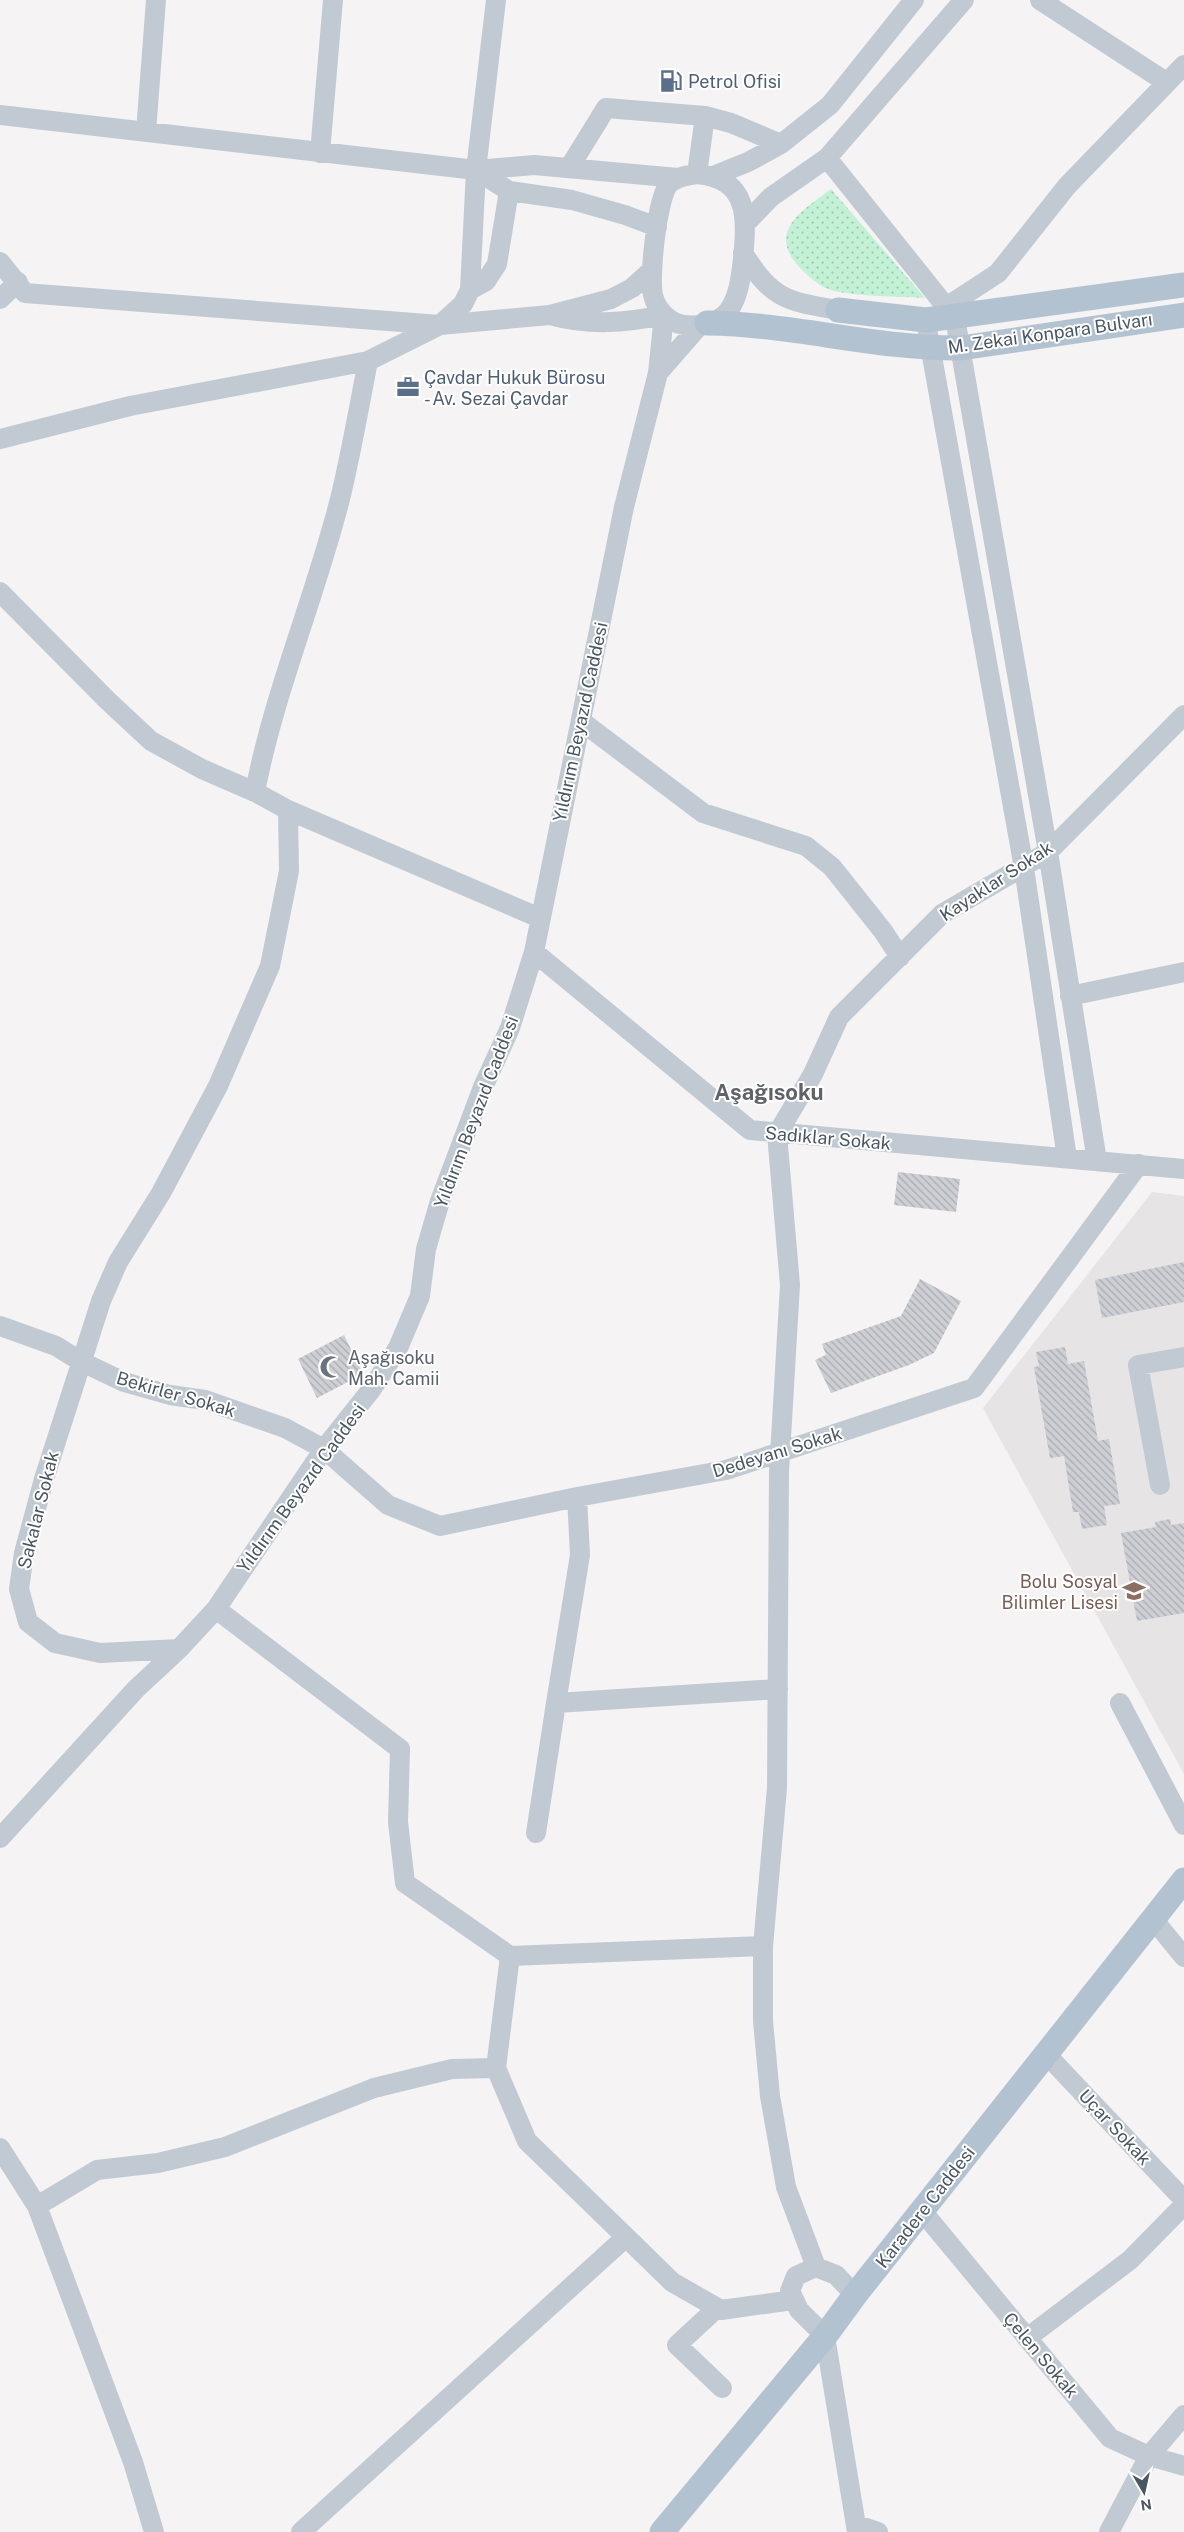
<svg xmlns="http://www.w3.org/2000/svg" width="1184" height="2532" font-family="'Public Sans',sans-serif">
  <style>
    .education { fill: #e6e4e5 }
    .grass { fill: url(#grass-dots) }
    .building { fill: url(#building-back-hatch) }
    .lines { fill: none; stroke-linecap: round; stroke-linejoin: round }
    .minor { stroke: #c1cad2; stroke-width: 20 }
    .major { stroke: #b3c2d1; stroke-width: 25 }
    .labels { text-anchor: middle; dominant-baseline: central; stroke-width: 4; stroke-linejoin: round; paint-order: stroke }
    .service-label { font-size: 18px; fill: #4e5e75; stroke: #fff; text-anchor: start }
    .street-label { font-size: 18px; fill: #4a5661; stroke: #fff }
    .worship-label { font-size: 18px; fill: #5b616d; stroke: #fff; text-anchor: start }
    .education-label { font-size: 18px; fill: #785e54; stroke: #fff; text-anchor: end }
    .district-label { font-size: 22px; font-weight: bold; fill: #5f6368; stroke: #fff }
  </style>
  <defs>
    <pattern id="grass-dots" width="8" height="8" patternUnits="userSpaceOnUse" patternTransform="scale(1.25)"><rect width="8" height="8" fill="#c3f1d5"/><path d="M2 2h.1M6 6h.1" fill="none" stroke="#a0c6b0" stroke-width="1.8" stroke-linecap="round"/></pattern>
    <pattern id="building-back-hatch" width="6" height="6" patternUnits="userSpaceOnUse" patternTransform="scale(1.25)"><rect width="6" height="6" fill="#cdcfd5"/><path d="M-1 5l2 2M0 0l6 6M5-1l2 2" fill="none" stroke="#a8abb0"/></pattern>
  </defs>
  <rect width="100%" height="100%" fill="#f5f3f3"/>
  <path class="education" d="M 1152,1192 L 1184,1196 L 1184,1774 L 983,1408 Z"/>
  <path class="grass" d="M 831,189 L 925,298 C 895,296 863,297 834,291 C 823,289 810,278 802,270 C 765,233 800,212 831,189 Z"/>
  <path class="building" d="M 898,1172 L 960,1179 L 956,1212 L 894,1205 Z
    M 1184,1262 L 1184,1302 L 1102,1318 L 1095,1280 Z
    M 920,1279 L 961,1301 L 934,1353 L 909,1365 L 831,1393 L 815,1360 L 826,1355 L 822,1344 L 901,1316 Z
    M 344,1335 L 363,1374 L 317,1398 L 298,1359 Z
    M 1065,1347 L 1068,1364 L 1084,1361 L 1098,1441 L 1109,1439 L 1120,1504 L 1104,1506 L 1107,1525 L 1082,1529 L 1079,1512 L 1073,1512 L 1064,1456 L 1050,1458 L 1034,1367 L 1039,1366 L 1036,1352 Z
    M 1170,1519 L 1171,1525 L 1184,1523 L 1184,1613 L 1137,1621 L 1121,1533 L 1156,1527 L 1155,1522 Z"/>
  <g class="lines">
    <path class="minor" d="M 1040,0 L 1166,82
      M 0,115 L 476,170 L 534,165 L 678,178
      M 146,132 L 156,0
      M 320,153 L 333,0
      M 827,158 L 955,318 L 1048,852 L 1097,1161
      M 569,168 L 606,108 L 705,116 L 731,123 L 781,144
      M 476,170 L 509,191 L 572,200 L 625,215 L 657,227
      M 697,174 C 749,179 747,217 743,259 C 741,276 739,296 729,310 C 720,323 698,327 684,325 C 669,323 656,309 653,295 C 649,277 657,197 669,184 C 676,177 688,175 697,174 Z
      M 697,174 L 705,116
      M 713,176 L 748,162 L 781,144 L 830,105 L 914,0
      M 745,224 L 771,197 L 827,158 L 964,0
      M 743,253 C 773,300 786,301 838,310
      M 0,262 L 25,293 L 440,325 L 550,315
      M 652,270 L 632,288 L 611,299 L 550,315 C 590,326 624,323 664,315 L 658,373 L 700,325
      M 470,290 L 486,281 L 497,264 L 509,191
      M 0,299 L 18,282
      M 946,307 L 998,273 L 1067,186 L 1184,65
      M 928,334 L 1024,868 L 1067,1158
      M 0,439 L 130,406 L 368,361 L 440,325 L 463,304 L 470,290 L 476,170 L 496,0
      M 0,592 L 107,700 L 151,741 L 202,769 L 255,792 L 288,810 L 540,918
      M 581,721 L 703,813 L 806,846 L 832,867 L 883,931 L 900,957
      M 255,792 C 274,692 315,598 340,499 C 351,454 359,407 368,361
      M 534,952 L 750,1130 L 1184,1169
      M 1070,996 L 1184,972
      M 0,1326 L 56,1346 L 80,1361 L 124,1382 L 170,1395 L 205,1400 L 285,1428 L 324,1449 L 388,1505 L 440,1526 L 577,1497 L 726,1470 L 974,1388 L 1139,1164
      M 1160,1485 L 1138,1365 L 1184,1357
      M 577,1497 L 580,1555 L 556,1703 L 778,1689
      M 216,1609 L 400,1749 L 398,1822 L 405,1883 L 510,1956
      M 179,1649 L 100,1653 L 55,1643 L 28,1622 L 19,1589 L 24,1553 L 44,1479 L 101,1301 L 118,1262 L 161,1193 L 218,1086 L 270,966 L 289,871 L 288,810
      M 1120,1703 L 1184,1825
      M 536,1833 L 556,1703
      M 0,1838 L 136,1689 L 179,1649 L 216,1609 L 324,1449 L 371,1390 L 398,1348 L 420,1296 L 426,1249 L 440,1201 L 483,1087 L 510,1028 L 534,952 L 624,507 L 658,373
      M 1153,1919 L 1184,1957
      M 1046,2054 L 1184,2200
      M 496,2068 L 527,2141 L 626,2237
      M 0,2148 L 37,2206 L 133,2462 L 154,2532
      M 37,2206 L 97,2170 L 158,2163 L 225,2147 L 374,2088 L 452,2069 L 496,2068 L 510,1956 L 763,1946
      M 922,2211 L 1110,2438 L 1149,2456 L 1184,2466
      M 816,2267 L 786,2187 L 770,2096 L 763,2021 L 763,1946 L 777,1788 L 779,1472 L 790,1285 L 777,1134 L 813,1074 L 839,1017 L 942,914 L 1048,852 L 1184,715
      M 855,2295 L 836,2275 L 816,2267 L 796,2276 L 790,2291 L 799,2310 L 825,2336 L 857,2532
      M 717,2308 L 677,2345 L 722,2388
      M 1027,2338 L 1130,2260 L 1184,2205
      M 857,2525 L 878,2532
      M 301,2532 L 626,2237 L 672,2282 L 721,2310 L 793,2300
      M 1109,2532 L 1149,2456 L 1184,2415"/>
    <path class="major" d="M 838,310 L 926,320 L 1184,285
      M 707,323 C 793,324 876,349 961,348 L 1184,315
      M 662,2532 L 825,2336 L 855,2295 L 1184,1880"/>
  </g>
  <defs>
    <symbol id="fuel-bare" viewBox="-9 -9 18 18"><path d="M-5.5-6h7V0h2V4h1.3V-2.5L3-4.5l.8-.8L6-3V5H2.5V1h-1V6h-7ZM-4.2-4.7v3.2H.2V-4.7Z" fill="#5c6f8a" stroke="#fff" stroke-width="2.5" paint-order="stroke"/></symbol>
    <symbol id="office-bare" viewBox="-9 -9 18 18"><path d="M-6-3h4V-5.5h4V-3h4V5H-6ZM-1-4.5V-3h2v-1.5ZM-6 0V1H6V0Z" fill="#5c6f8a" stroke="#fff" stroke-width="2.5" paint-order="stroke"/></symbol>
    <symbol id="mosque-bare" viewBox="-9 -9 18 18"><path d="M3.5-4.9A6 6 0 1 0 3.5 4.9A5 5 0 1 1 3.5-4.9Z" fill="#6b7280" stroke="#fff" stroke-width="2.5" paint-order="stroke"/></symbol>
    <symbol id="school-bare" viewBox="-9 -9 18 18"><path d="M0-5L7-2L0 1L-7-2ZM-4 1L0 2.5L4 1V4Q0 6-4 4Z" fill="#8d6e63" stroke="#fff" stroke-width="2.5" paint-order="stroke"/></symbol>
  </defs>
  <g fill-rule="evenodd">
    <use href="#fuel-bare" x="655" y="65" width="32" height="32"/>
    <use href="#office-bare" x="392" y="371" width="32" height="32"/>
    <use href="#mosque-bare" x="315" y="1351" width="32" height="32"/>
    <use href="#school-bare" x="1118" y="1575" width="32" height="32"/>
  </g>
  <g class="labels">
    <g class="service-label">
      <text x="688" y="81">Petrol Ofisi</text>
      <text x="424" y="377">Çavdar Hukuk Bürosu<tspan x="424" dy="21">- Av. Sezai Çavdar</tspan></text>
    </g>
    <g class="street-label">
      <text transform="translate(1050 333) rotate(-8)">M. Zekai Konpara Bulvarı</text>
      <text transform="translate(580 722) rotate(-78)">Yıldırım Beyazıd Caddesi</text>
      <text transform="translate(996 881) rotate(-33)">Kayaklar Sokak</text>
      <text transform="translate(476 1112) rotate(-69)">Yıldırım Beyazıd Caddesi</text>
      <text transform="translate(828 1138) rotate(5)">Sadıklar Sokak</text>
      <text transform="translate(176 1394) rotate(16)">Bekirler Sokak</text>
      <text transform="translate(777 1452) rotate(-17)">Dedeyanı Sokak</text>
      <text transform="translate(301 1488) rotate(-54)">Yıldırım Beyazıd Caddesi</text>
      <text transform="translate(38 1510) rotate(-76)">Sakalar Sokak</text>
      <text transform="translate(1115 2127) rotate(47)">Uçar Sokak</text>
      <text transform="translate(925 2207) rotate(-52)">Karadere Caddesi</text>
      <text transform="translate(1041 2355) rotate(50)">Çelen Sokak</text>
    </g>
    <g class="worship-label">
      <text x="348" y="1357">Aşağısoku<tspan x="348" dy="21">Mah. Camii</tspan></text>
    </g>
    <g class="education-label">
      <text x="1118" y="1581">Bolu Sosyal<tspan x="1118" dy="21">Bilimler Lisesi</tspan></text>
    </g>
    <g class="district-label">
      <text x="769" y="1092">Aşağısoku</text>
    </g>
  </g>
  <g transform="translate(1144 2492) rotate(171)" stroke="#ffffff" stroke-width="4" paint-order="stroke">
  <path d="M0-4L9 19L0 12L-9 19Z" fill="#4a5661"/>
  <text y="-8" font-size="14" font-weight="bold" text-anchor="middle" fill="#4a5661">N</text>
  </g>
</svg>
